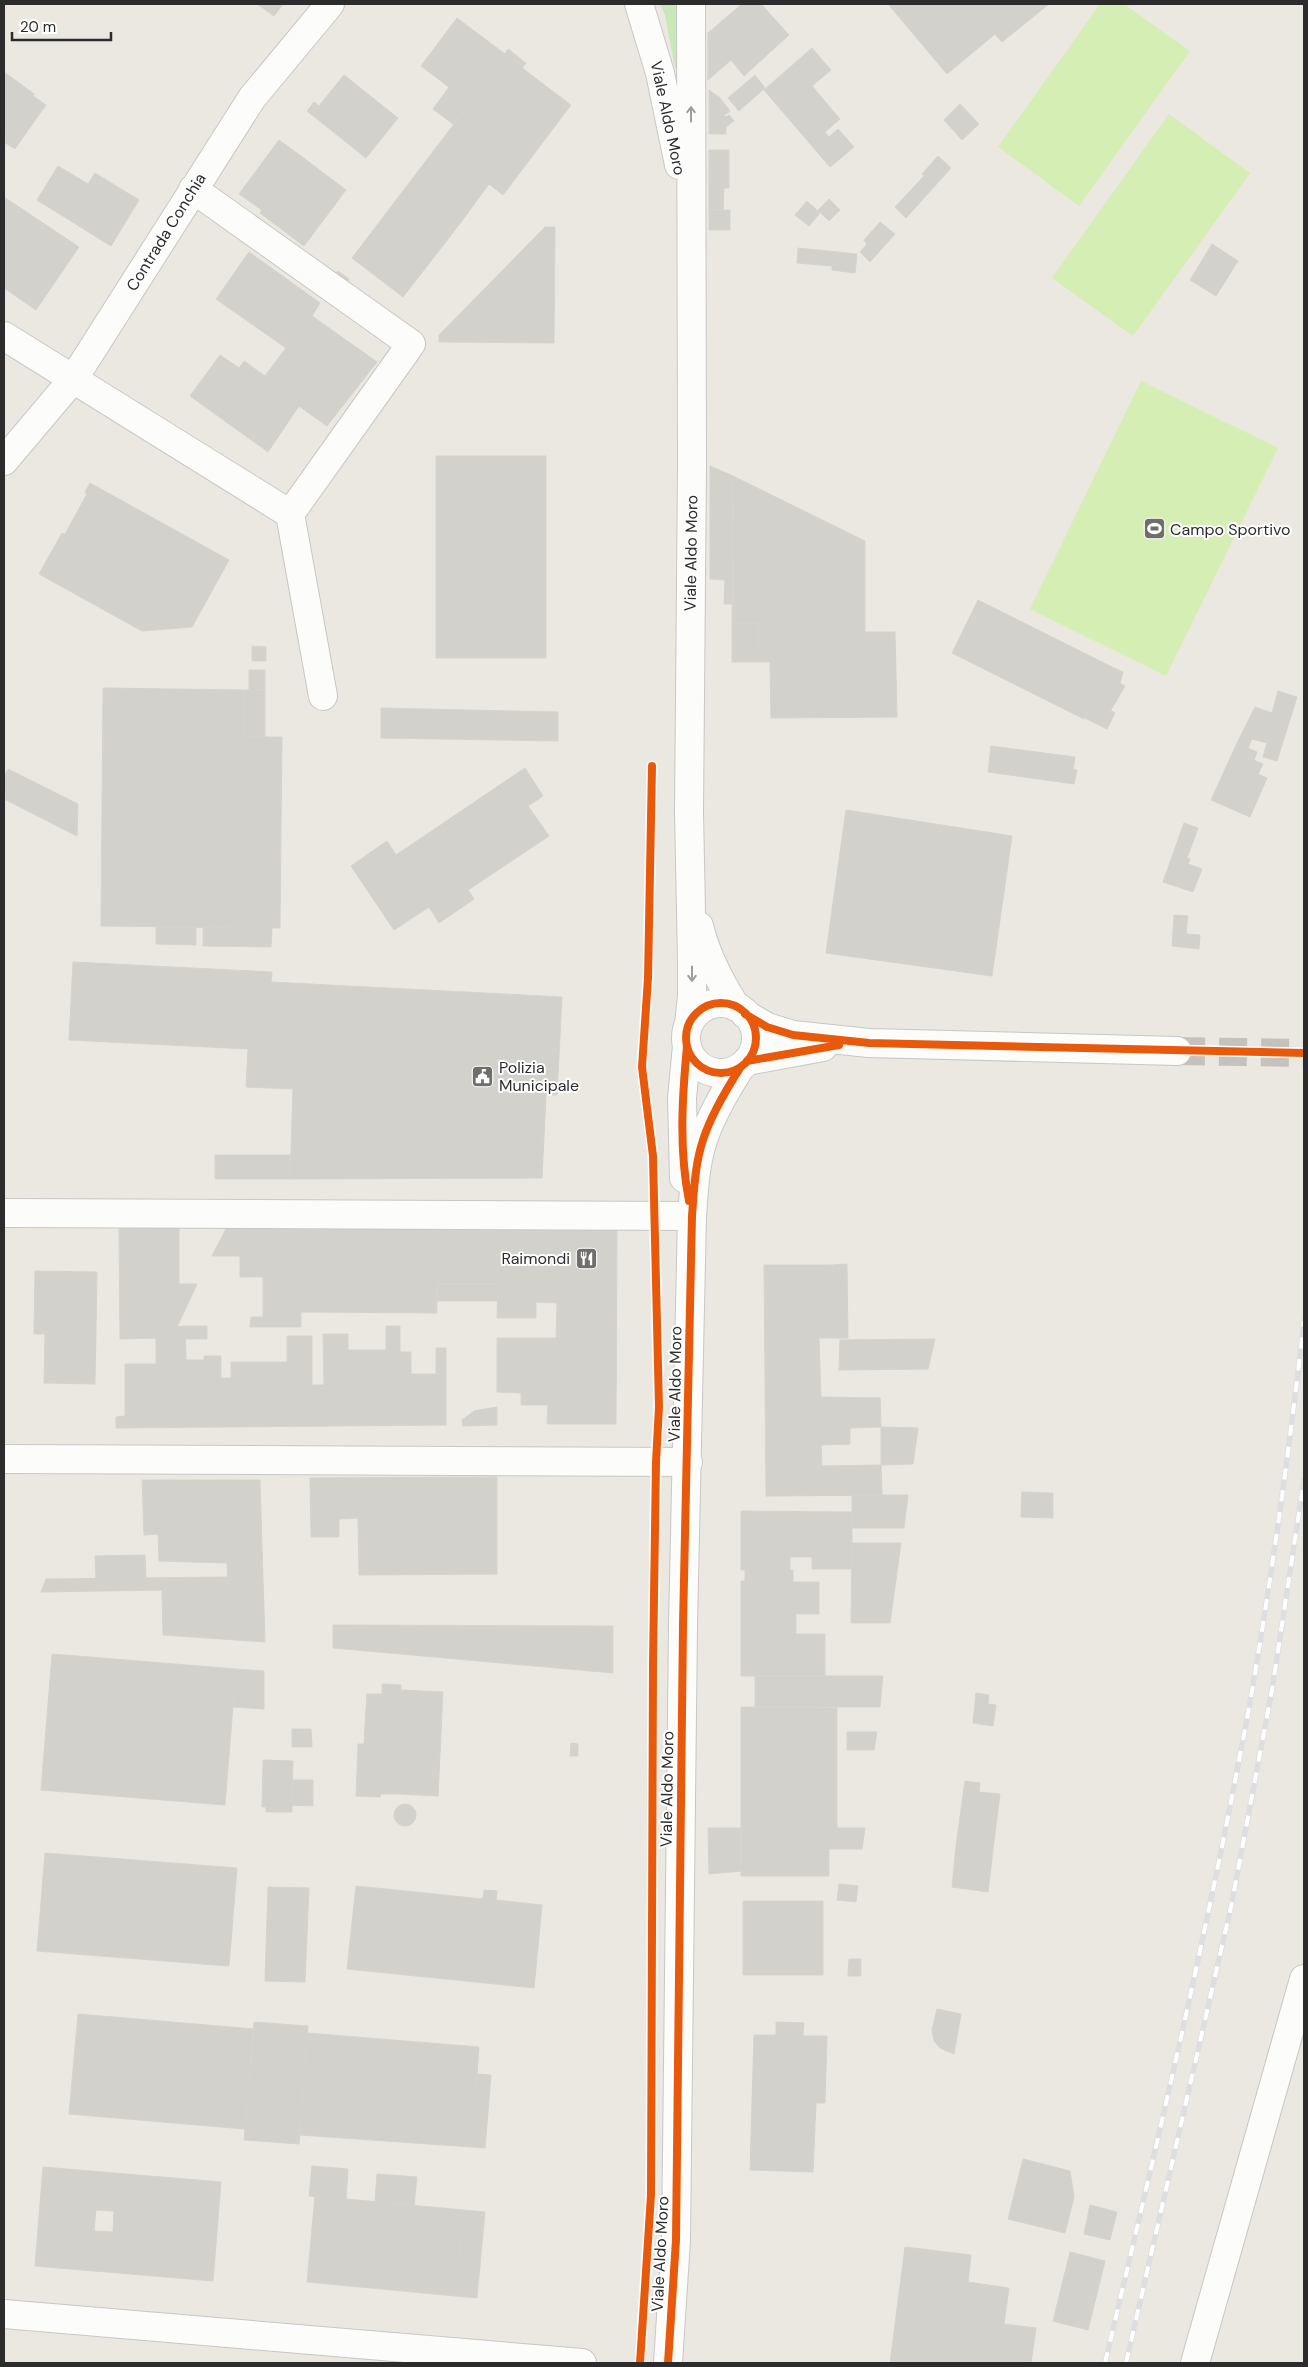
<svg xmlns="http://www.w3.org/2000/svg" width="1308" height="2367" font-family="'DM Sans',sans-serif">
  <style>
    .green { fill: #c8e9b7 }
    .pitch { fill: #d4eeb4 }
    .building { fill: #d3d1cc; stroke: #d6d3ce; fill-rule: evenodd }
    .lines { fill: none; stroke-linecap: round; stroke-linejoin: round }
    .tertiary-tunnel { stroke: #c5c2bd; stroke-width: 28; stroke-dasharray: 28 14; stroke-linecap: butt }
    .minor-casing { stroke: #c8c7c7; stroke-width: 30 }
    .tertiary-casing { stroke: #c8c7c7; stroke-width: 30 }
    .secondary-casing { stroke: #c8c7c7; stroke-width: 30 }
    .minor { stroke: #fcfcfa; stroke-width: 28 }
    .tertiary { stroke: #fcfcfa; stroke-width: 28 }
    .secondary { stroke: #fcfcfa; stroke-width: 28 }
    .rail-casing { stroke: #dedee0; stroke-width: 5.5 }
    .rail { stroke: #fff; stroke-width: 4; stroke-dasharray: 11; stroke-linecap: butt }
    .cycleway-casing { stroke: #fff; stroke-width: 11 }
    .cycleway { stroke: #e8590c; stroke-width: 8 }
    .oneway { stroke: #9e9e9d }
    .labels { text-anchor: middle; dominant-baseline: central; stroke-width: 4; stroke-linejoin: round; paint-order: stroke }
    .street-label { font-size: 16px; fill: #2c2c2c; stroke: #fff }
    .poi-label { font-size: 16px; fill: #2c2c2c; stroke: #fff; text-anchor: start }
  </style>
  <rect width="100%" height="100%" fill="#ebe8e1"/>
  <path class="green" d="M 660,4 L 679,4 L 680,70 L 675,68 L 665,15 Z"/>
  <path class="pitch" d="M 1100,4 L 1124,4 L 1190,51 L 1079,206 L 998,147 Z
    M 1169,114 L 1250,173 L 1133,336 L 1052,278 Z
    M 1141,381 L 1278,448 L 1166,676 L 1030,609 Z"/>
  <path class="building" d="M 257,4 L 283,4 L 274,16 Z
    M 742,4 L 761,4 L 789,35 L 744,76 L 731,60 L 708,80 L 708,33 Z
    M 888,4 L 1049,4 L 1002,42 L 995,34 L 947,74 Z
    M 457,18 L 505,54 L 508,49 L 526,63 L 522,68 L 571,105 L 503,195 L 489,184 L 464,218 L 459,215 L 447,231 L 452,234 L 403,297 L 352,258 L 470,103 L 421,66 Z
    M 812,48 L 831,70 L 812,86 L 833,111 L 818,124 L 829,137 L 838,129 L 854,147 L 830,167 L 764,90 Z
    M 4,72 L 34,94 L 33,96 L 46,105 L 24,136 L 11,127 L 4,138 Z
    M 344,75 L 398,118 L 366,158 L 307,111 L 314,102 L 319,106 Z
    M 755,75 L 765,88 L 739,111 L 728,98 Z
    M 449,87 L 470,103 L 453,124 L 433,109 Z
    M 709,90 L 720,98 L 730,111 L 724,115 L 726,117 L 729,115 L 734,121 L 726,127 L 726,134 L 709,134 Z
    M 960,104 L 979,124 L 962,140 L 944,120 Z
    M 833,111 L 840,119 L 825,132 L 818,124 Z
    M 11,127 L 24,136 L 15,149 L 4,142 L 4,138 Z
    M 279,140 L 293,150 L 273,177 L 259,167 Z
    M 293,150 L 346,190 L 304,246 L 260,213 L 262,210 L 239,194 L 259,167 L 273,177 Z
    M 709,150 L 729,150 L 729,188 L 724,188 L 723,210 L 709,210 Z
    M 938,156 L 951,168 L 906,218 L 895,207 L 924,176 L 922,174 Z
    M 58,166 L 88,184 L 95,173 L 139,200 L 111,246 L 37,200 Z
    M 4,197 L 79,247 L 36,310 L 4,288 Z
    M 829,199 L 840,210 L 829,221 L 818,210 Z
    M 807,201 L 820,213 L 809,226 L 795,215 Z
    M 709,210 L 730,210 L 730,230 L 709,230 Z
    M 459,215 L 464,218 L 452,234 L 447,231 Z
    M 880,222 L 895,234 L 870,262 L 860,252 L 867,244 L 864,240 Z
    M 545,227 L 555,227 L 554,343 L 439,342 L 439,335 Z
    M 1212,244 L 1238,261 L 1216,296 L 1190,280 Z
    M 798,248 L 857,254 L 855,273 L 832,270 L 832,266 L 797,263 Z
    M 249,252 L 320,303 L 312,316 L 377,362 L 327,426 L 299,406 L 268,452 L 190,396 L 220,355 L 239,368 L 244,361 L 265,376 L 286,348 L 216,299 Z
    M 338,271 L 349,279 L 342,288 L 331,280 Z
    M 436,456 L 546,456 L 546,658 L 436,658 Z
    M 710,466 L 733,476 L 733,604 L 724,604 L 725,580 L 710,579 Z
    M 733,476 L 865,541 L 865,632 L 895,632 L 897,717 L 771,718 L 770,662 L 732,662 L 732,648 L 758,648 L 758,623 L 732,623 Z
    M 90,483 L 229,560 L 192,627 L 142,631 L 39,574 L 62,533 L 65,534 L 87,494 L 85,492 Z
    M 978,600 L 1110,666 L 1084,719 L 952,653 Z
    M 732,623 L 758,623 L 758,648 L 732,648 Z
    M 252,646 L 266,647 L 266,661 L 252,661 Z
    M 1110,666 L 1123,672 L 1120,683 L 1125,686 L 1111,710 L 1093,701 Z
    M 249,670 L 265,670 L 265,690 L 249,690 Z
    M 103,688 L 244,690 L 244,737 L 282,737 L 280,928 L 101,926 Z
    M 244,690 L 265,690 L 265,737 L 244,737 Z
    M 1278,691 L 1297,697 L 1277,761 L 1263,757 L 1267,743 L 1252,739 L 1248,748 L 1237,743 L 1255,707 L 1272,713 Z
    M 1093,701 L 1115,713 L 1107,729 L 1085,718 Z
    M 381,708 L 558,712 L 558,741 L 381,738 Z
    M 1237,743 L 1257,752 L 1254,760 L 1263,764 L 1258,774 L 1267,778 L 1250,817 L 1211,800 Z
    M 991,746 L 1075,757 L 1073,769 L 1077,770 L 1074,784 L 988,772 Z
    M 525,768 L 543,796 L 528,806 L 549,836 L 468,890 L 474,899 L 439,923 L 429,907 L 394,930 L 351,866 L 387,841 L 396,855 Z
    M 8,769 L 78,804 L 77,836 L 4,799 L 4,777 Z
    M 846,810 L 1012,836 L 992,976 L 826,953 Z
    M 1184,823 L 1198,828 L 1187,858 L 1190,859 L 1188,864 L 1202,869 L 1193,892 L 1163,882 Z
    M 1174,915 L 1188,916 L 1186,934 L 1200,935 L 1199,949 L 1172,946 Z
    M 156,927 L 196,927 L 196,945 L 156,944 Z
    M 203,927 L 272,928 L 271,947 L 203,946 Z
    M 73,962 L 272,972 L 271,982 L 562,997 L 557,1095 L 546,1095 L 542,1178 L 290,1179 L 293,1089 L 246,1087 L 248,1049 L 69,1040 Z
    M 215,1155 L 290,1155 L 290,1179 L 215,1179 Z
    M 227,1227 L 617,1229 L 616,1424 L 547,1424 L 548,1405 L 521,1405 L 521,1393 L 497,1392 L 497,1338 L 556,1338 L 557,1303 L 536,1302 L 536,1318 L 497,1318 L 498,1284 L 437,1284 L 437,1313 L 301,1312 L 301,1327 L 250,1327 L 251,1317 L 263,1317 L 263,1277 L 240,1277 L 240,1256 L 212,1256 Z
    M 119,1228 L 179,1228 L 179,1284 L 197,1284 L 177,1327 L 185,1326 L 186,1360 L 204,1360 L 204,1356 L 221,1356 L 221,1378 L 231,1378 L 231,1362 L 287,1362 L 287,1336 L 312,1336 L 312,1385 L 324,1385 L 323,1334 L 348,1334 L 348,1350 L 386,1350 L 386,1326 L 400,1326 L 400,1352 L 411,1352 L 411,1374 L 446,1374 L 446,1425 L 116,1428 L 116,1417 L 125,1416 L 125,1364 L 156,1364 L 156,1338 L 120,1339 Z
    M 847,1264 L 848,1338 L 832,1338 L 832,1265 Z
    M 764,1265 L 832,1265 L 832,1338 L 819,1338 L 821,1397 L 880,1398 L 881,1427 L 850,1428 L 850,1444 L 821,1445 L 822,1466 L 881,1465 L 882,1495 L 766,1496 Z
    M 35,1271 L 97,1272 L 95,1384 L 44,1383 L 45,1334 L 34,1334 Z
    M 437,1284 L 498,1284 L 497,1301 L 437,1301 Z
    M 185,1326 L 207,1326 L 207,1339 L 185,1339 Z
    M 935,1339 L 928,1369 L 839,1370 L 840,1340 Z
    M 436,1348 L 446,1348 L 446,1374 L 436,1374 Z
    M 497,1407 L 497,1425 L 463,1426 L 462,1420 L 474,1411 Z
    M 881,1427 L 918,1428 L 913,1464 L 881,1465 Z
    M 497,1477 L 497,1574 L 359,1575 L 358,1518 L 339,1519 L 339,1537 L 311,1537 L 310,1478 Z
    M 142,1480 L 260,1480 L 265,1642 L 163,1635 L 162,1590 L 228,1589 L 227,1563 L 159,1561 L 158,1534 L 144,1535 Z
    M 1022,1492 L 1053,1493 L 1053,1518 L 1021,1517 Z
    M 852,1495 L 908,1495 L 904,1528 L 852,1528 Z
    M 741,1511 L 852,1512 L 852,1569 L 812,1569 L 812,1557 L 790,1557 L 790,1570 L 793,1570 L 793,1582 L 819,1582 L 819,1614 L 796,1614 L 796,1634 L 825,1634 L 825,1676 L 741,1676 L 741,1581 L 745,1581 L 745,1570 L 741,1570 Z
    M 852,1543 L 901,1543 L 890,1623 L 851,1623 Z
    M 145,1555 L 146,1578 L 96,1579 L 95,1556 Z
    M 227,1577 L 228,1589 L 41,1592 L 46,1579 Z
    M 333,1625 L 613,1626 L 613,1673 L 333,1648 Z
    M 52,1654 L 236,1669 L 225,1805 L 41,1790 Z
    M 236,1669 L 264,1671 L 264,1709 L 233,1707 Z
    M 755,1676 L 883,1676 L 880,1707 L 755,1707 Z
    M 382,1684 L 401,1685 L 401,1690 L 443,1692 L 438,1796 L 400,1794 L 381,1794 L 380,1797 L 356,1796 L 358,1744 L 364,1744 L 367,1694 L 382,1694 Z
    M 976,1693 L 989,1695 L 988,1704 L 996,1705 L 993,1726 L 973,1723 Z
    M 741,1707 L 837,1708 L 837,1828 L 865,1828 L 862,1849 L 829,1849 L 829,1876 L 741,1876 Z
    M 292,1729 L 311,1729 L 312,1747 L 292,1747 Z
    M 847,1732 L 877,1732 L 874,1750 L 847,1750 Z
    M 571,1743 L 578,1744 L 578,1756 L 570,1756 Z
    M 263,1760 L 293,1761 L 292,1812 L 266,1812 L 266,1807 L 262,1807 Z
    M 293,1780 L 313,1780 L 313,1806 L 292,1805 Z
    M 965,1781 L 980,1783 L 979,1792 L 1000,1794 L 993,1850 L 956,1846 Z
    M394 1815a11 11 0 1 1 22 0a11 11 0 1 1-22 0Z
    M 708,1828 L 741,1828 L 741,1871 L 709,1874 Z
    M 956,1846 L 993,1850 L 988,1892 L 952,1887 Z
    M 45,1853 L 237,1868 L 229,1966 L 37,1951 Z
    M 839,1884 L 858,1886 L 856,1902 L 837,1900 Z
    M 356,1886 L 483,1899 L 484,1890 L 497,1891 L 496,1900 L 542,1905 L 534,1988 L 347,1969 Z
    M 268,1887 L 309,1888 L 305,1982 L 265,1981 Z
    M 743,1901 L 823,1901 L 823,1975 L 743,1975 Z
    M 849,1959 L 861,1959 L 861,1976 L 848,1976 Z
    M 937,2009 L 961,2014 L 954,2054 L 940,2048 L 934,2041 L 932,2030 Z
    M 78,2014 L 254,2029 L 245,2129 L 69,2114 Z
    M 254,2022 L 308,2026 L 299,2144 L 244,2140 Z
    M 776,2022 L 804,2023 L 803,2036 L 827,2036 L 825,2103 L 816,2103 L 813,2172 L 750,2170 L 754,2035 L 776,2035 Z
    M 307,2033 L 479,2047 L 472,2147 L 300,2135 Z
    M 477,2074 L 491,2075 L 485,2148 L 472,2147 Z
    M 1023,2159 L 1070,2171 L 1074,2197 L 1065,2233 L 1008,2219 Z
    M 312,2166 L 348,2169 L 346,2199 L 309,2196 Z
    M 43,2167 L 221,2182 L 213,2281 L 35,2266 ZM 96,2210 L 114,2211 L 113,2232 L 94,2231 Z
    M 377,2174 L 417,2177 L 414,2206 L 375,2202 Z
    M 315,2196 L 463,2210 L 455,2296 L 307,2282 Z
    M 1090,2205 L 1117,2212 L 1110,2240 L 1084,2234 Z
    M 463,2210 L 485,2212 L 477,2298 L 455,2296 Z
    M 905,2247 L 971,2255 L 968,2282 L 1009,2288 L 1004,2324 L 1036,2328 L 1031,2363 L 890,2363 Z
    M 1070,2252 L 1105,2261 L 1088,2330 L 1053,2321 Z"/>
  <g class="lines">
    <path class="tertiary-tunnel" d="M 1177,1051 L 1304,1053"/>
    <defs>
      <path id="minor" d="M 193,189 L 411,344 L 290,514 L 323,696
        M 4,336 L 290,514
        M 4,461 L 74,378 L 252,98 L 330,4
        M 4,1213 L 692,1216
        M 4,1459 L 688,1462
        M 4,2314 L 582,2363
        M 1195,2363 L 1304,1979"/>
      <path id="tertiary" d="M 745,1014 L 767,1027 L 793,1035 L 869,1043 L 1177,1051
        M 747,1061 L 823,1047"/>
      <path id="secondary" d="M 639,4 L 660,73 L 679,165
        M 699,926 C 706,955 720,982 736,1007
        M686 1038a35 35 0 1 1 70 0a35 35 0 1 1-70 0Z
        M 689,1024 L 692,996 L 692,961 L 689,812 L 692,466 L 691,4
        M 684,1178 L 682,1098 L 687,1046
        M 668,2363 L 676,2240 L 683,1625 L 692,1216 C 694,1190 695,1164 703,1140 C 711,1115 726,1090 740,1068"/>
    </defs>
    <use href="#minor" class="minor-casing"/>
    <use href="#tertiary" class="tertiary-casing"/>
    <use href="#secondary" class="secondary-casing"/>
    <use href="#minor" class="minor"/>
    <use href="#tertiary" class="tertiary"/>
    <use href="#secondary" class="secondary"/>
    <defs>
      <path id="rail" d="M 1105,2363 C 1158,2140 1211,1917 1252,1691 C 1273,1568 1290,1444 1304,1321
        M 1126,2363 L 1231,1907 L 1272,1690 L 1304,1480"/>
    </defs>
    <use href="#rail" class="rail-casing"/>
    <use href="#rail" class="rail"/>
    <defs>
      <path id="cycleway" d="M686 1038a35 35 0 1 1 70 0a35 35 0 1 1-70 0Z
        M 745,1014 L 767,1027 L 793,1035 L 869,1043 L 1304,1053
        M 687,1047 C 682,1098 679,1150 689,1201
        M 747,1061 L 839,1045
        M 640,2363 L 651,2195 L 653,1665 L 656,1462 L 659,1407 L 653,1156 L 642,1067 L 648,978 L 652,766
        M 668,2363 L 676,2240 L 683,1625 L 692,1216 C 694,1190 695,1164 703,1140 C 711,1115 726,1090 740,1068"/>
    </defs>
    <use href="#cycleway" class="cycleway-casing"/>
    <use href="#cycleway" class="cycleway"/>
  </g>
  <defs><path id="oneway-shaft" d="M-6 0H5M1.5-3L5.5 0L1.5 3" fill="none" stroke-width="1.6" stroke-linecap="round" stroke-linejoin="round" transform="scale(1.25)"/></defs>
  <g class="oneway">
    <use href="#oneway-shaft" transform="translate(691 114) rotate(-90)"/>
    <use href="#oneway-shaft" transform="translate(692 974) rotate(90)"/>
  </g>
  <defs>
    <symbol id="stadium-square" viewBox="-11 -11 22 22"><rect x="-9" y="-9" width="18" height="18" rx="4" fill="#6f6e6b" stroke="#fff"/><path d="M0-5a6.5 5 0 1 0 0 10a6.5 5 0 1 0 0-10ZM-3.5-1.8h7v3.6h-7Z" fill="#fff"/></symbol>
    <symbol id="civic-square" viewBox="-11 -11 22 22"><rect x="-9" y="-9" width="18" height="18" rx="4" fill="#6f6e6b" stroke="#fff"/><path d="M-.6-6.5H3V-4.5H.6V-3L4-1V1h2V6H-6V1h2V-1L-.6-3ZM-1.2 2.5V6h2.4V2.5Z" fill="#fff"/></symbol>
    <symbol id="restaurant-square" viewBox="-11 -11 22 22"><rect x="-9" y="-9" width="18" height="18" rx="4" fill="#6f6e6b" stroke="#fff"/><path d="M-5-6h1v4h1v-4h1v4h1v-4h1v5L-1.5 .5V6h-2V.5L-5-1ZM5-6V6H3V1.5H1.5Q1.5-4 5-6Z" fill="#fff"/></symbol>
  </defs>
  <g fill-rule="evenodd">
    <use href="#stadium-square" x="1142" y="516" width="25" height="25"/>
    <use href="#civic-square" x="470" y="1064" width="25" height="25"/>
    <use href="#restaurant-square" x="574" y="1246" width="25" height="25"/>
  </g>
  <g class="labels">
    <g class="street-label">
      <text transform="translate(668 118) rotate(78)">Viale Aldo Moro</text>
      <text transform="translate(166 232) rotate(-58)">Contrada Conchia</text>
      <text transform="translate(691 553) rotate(-89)">Viale Aldo Moro</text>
      <text transform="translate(675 1384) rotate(-89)">Viale Aldo Moro</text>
      <text transform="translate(667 1789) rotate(-89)">Viale Aldo Moro</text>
      <text transform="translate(660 2254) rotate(-87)">Viale Aldo Moro</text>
    </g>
    <g class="poi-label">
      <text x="1170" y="529">Campo Sportivo</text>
      <text x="499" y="1067">Polizia<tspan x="499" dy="18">Municipale</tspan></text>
      <text x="570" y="1258" text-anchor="end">Raimondi</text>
    </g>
  </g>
  <rect width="1308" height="2367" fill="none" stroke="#2c2c2c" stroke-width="10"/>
  <path d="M12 32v8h99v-8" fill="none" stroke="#2c2c2c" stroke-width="2.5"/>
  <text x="20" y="32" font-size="15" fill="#2c2c2c" stroke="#ffffff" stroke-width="4" paint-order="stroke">20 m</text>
</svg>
